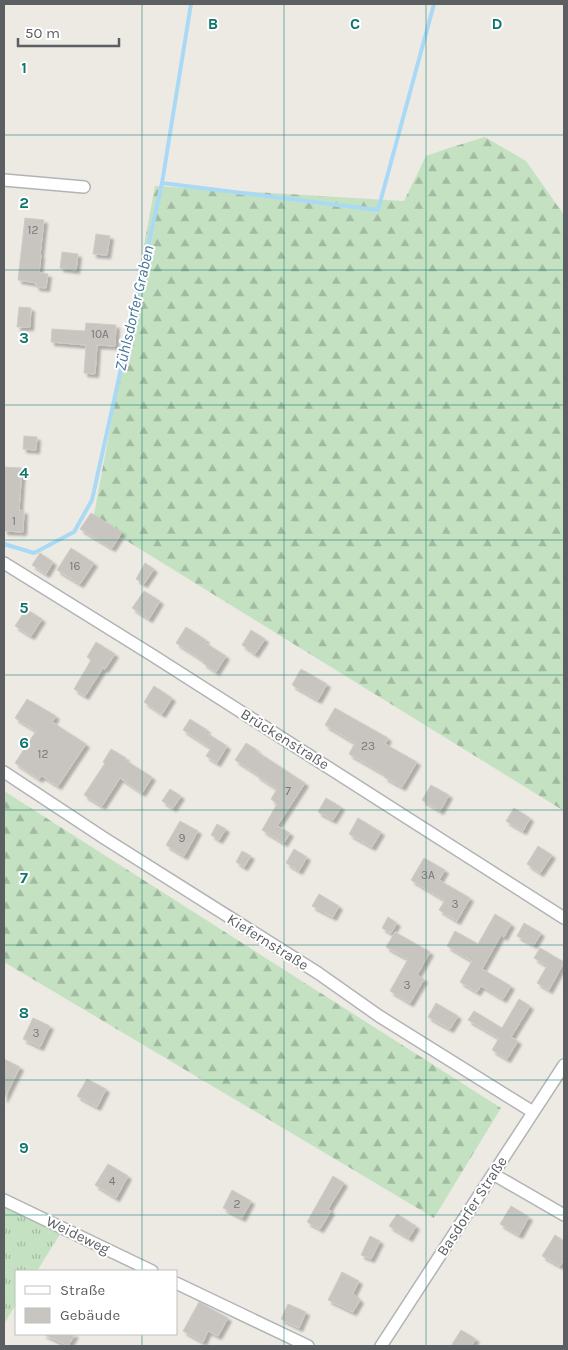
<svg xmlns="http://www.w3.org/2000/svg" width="568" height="1350" font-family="Karla,sans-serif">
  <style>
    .grass { fill: url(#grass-tufts) }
    .forest { fill: url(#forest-firs) }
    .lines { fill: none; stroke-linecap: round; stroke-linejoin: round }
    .stream { stroke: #aad9f6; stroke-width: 4 }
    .building { fill: #c8c5c0; stroke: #d1cbc3; filter: url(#shadow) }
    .street-casing { stroke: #b1b4b7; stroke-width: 14 }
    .street { stroke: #fff; stroke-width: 11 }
    .grid { fill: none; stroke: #0f766e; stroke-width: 1; stroke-opacity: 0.55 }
    .labels { text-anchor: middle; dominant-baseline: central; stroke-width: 4; stroke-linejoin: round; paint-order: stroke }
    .number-label { font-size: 12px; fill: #77787a }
    .street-label { font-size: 15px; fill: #5c5f62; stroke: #fff }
    .water-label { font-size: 16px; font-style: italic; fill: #47769d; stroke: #fff }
    .grid-label { font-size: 16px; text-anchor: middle; font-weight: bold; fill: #0f766e; stroke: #fff; stroke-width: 4; stroke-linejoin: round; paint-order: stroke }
  </style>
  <defs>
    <pattern id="grass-tufts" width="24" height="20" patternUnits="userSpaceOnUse" patternTransform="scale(1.25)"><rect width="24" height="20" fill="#c4e2c2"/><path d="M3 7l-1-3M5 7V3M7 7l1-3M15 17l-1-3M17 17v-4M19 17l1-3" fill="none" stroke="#a2baa1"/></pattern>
    <pattern id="forest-firs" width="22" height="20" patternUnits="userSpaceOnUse" patternTransform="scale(1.25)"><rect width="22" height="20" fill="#c4e2c2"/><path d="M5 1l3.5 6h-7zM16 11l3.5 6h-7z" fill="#a2baa1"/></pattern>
    <filter id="shadow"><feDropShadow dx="3.5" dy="3.5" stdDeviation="1" flood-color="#0004"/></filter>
  </defs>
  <rect width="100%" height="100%" fill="#edeae4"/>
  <path class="grass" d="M 4,1203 L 62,1231 L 37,1271 L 16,1271 L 16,1304 L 4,1324 Z"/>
  <path class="forest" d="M 485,137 L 526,161 L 564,215 L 564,811 L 93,520 L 155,186 L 404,201 L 426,156 L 449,148 Z
    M 4,791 L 501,1108 L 434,1218 L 4,962 Z"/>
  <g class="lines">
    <path class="stream" d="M 162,183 L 378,210 L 434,4
      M 4,544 L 34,553 L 74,532 L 92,500 L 162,183 L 191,4"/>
  </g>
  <path class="building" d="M 25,218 L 44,220 L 40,255 L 41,255 L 39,273 L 48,274 L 46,288 L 36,287 L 36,283 L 18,280 Z
    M 96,234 L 110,236 L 107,255 L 93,254 Z
    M 62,252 L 78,254 L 76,270 L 60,268 Z
    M 19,307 L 31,308 L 30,327 L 17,327 Z
    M 86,323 L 116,325 L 115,346 L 97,345 L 95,374 L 84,373 L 86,345 L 51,342 L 52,329 L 85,331 Z
    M 24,436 L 37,437 L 36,450 L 23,449 Z
    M 4,467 L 22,468 L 19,510 L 24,511 L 23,532 L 4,531 Z
    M 91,513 L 122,532 L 112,548 L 80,529 Z
    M 71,548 L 94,563 L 80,584 L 57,570 Z
    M 40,553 L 53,562 L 46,574 L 32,565 Z
    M 145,563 L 154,569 L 144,584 L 136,579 Z
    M 144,591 L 160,601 L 149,619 L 132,608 Z
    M 26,609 L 42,619 L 31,636 L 15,626 Z
    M 186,627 L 206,640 L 204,642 L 226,656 L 216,672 L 203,663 L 204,661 L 176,643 Z
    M 251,630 L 265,639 L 255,654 L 242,645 Z
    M 96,642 L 115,654 L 105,669 L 103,668 L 85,696 L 74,689 L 91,660 L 87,657 Z
    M 301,669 L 327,684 L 318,700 L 292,685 Z
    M 154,686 L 172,698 L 162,714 L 144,702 Z
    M 27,699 L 56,716 L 52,722 L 86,744 L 58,786 L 42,776 L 39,779 L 15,763 L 36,731 L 15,718 Z
    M 335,708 L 388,738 L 385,744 L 417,762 L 402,787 L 384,777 L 386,775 L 349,754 L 355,743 L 325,725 Z
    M 190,719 L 207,730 L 205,732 L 227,746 L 217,763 L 206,756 L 211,748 L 183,730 Z
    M 246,743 L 257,750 L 256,751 L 305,783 L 277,826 L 290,833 L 284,843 L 262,830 L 277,804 L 271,799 L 277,789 L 256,775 L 257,774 L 235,760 Z
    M 111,749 L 126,758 L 125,760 L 152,777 L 142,793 L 120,778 L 102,806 L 84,795 L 105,763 L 103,762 Z
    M 431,785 L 449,795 L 440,811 L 422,800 Z
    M 170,789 L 181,796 L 173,808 L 162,801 Z
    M 326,798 L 341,807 L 333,820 L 318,812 Z
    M 514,808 L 530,818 L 523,831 L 506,821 Z
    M 358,818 L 381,832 L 372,847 L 349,834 Z
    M 180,821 L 198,831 L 184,856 L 166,845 Z
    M 217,824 L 226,829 L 219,840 L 211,835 Z
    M 538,846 L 552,855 L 540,873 L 527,864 Z
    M 294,849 L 307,857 L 299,871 L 286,863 Z
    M 242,851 L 251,856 L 244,867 L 236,862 Z
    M 424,858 L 445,870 L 439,880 L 470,898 L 457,921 L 439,910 L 445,900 L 411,880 Z
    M 319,894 L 339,906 L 333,917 L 312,906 Z
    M 495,914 L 511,924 L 504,937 L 501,935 L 482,969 L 511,986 L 503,999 L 481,986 L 477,992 L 460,982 L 472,961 L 447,946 L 455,931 L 478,944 Z
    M 388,917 L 397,923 L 391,933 L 382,928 Z
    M 524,923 L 541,933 L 534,945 L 517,936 Z
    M 395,932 L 430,952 L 417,975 L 424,979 L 410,1003 L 390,991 L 408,959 L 386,947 Z
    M 540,948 L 564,962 L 549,990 L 537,983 L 547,966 L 534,958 Z
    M 519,999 L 530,1006 L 511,1037 L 518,1041 L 507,1059 L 492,1050 L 499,1038 L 468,1020 L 474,1011 L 502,1028 Z
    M 436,1003 L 458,1016 L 450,1029 L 428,1017 Z
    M 33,1018 L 50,1026 L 40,1047 L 23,1039 Z
    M 4,1059 L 20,1067 L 4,1099 Z
    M 87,1079 L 106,1089 L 97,1107 L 77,1096 Z
    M 108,1164 L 128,1176 L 116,1198 L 95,1185 Z
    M 333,1176 L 344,1183 L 328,1209 L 331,1211 L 320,1229 L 307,1222 Z
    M 232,1190 L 251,1201 L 242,1218 L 223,1208 Z
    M 511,1206 L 529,1217 L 519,1235 L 500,1224 Z
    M 397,1214 L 416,1226 L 409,1238 L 389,1226 Z
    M 555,1235 L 564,1241 L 564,1259 L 560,1266 L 542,1256 Z
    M 370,1236 L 380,1241 L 371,1259 L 361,1255 Z
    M 342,1272 L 359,1281 L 353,1293 L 360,1300 L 353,1312 L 328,1300 Z
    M 199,1302 L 228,1318 L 218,1336 L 208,1331 L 203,1342 L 183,1331 Z
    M 288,1304 L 306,1312 L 299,1328 L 281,1319 Z
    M 461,1330 L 476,1339 L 471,1346 L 451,1346 Z
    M 43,1334 L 75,1334 L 68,1346 Z"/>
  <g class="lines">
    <defs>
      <path id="street" d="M 4,180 L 84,187
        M 4,563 L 152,655 L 564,918
        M 4,772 L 104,838 L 318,973 L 379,1016 L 533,1112
        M 493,1174 L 564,1215
        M 4,1200 L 152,1271
        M 176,1283 L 308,1346
        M 381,1346 L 564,1065"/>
    </defs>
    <use href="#street" class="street-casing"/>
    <use href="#street" class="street"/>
  </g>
  <path class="grid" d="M 142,4 L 142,1271M 284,4 L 284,1346M 426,4 L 426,1346M 4,135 L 564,135M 4,270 L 564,270M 4,405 L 564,405M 4,540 L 564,540M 4,675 L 564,675M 4,810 L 564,810M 4,945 L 564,945M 4,1080 L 564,1080M 4,1215 L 564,1215M 142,1334 L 142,1346"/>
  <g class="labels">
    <g class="number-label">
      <text x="33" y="230">12</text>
      <text x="100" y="334">10A</text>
      <text x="14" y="521">1</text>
      <text x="75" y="566">16</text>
      <text x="368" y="746">23</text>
      <text x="43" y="754">12</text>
      <text x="288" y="791">7</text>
      <text x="182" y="838">9</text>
      <text x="428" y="875">3A</text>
      <text x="455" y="904">3</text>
      <text x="407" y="985">3</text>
      <text x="36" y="1033">3</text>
      <text x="112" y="1181">4</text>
      <text x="237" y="1204">2</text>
    </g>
    <g class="street-label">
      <text transform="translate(285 739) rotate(32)">Brückenstraße</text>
      <text transform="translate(268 942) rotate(32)">Kiefernstraße</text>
      <text transform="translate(472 1206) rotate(-57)">Basdorfer Straße</text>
      <text transform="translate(78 1235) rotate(26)">Weideweg</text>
    </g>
    <g class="water-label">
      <text transform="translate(134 308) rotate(-77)">Zühlsdorfer Graben</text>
    </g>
  </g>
  <g class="grid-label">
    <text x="213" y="29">B</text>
    <text x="355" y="29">C</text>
    <text x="497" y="29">D</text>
    <text x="24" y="73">1</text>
    <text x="24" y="208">2</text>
    <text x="24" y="343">3</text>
    <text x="24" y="478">4</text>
    <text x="24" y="613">5</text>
    <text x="24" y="748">6</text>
    <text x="24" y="883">7</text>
    <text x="24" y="1018">8</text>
    <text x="24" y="1153">9</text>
  </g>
  <rect width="568" height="1350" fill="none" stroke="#5c5f62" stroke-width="10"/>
  <rect x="15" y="1270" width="162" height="65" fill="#ffffff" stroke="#bebfc0"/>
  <rect x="25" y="1286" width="25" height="8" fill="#ffffff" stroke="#bebfc0"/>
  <text x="60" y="1295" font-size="15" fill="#5c5f62">Straße</text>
  <rect x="25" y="1308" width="25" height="15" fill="#c8c5c0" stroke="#bebfc0"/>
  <text x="60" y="1320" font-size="15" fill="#5c5f62">Gebäude</text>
  <path d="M18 38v8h101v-8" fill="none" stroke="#5c5f62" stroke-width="2.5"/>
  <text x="25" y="38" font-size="15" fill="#5c5f62" stroke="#ffffff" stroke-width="4" paint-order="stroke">50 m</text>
</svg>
